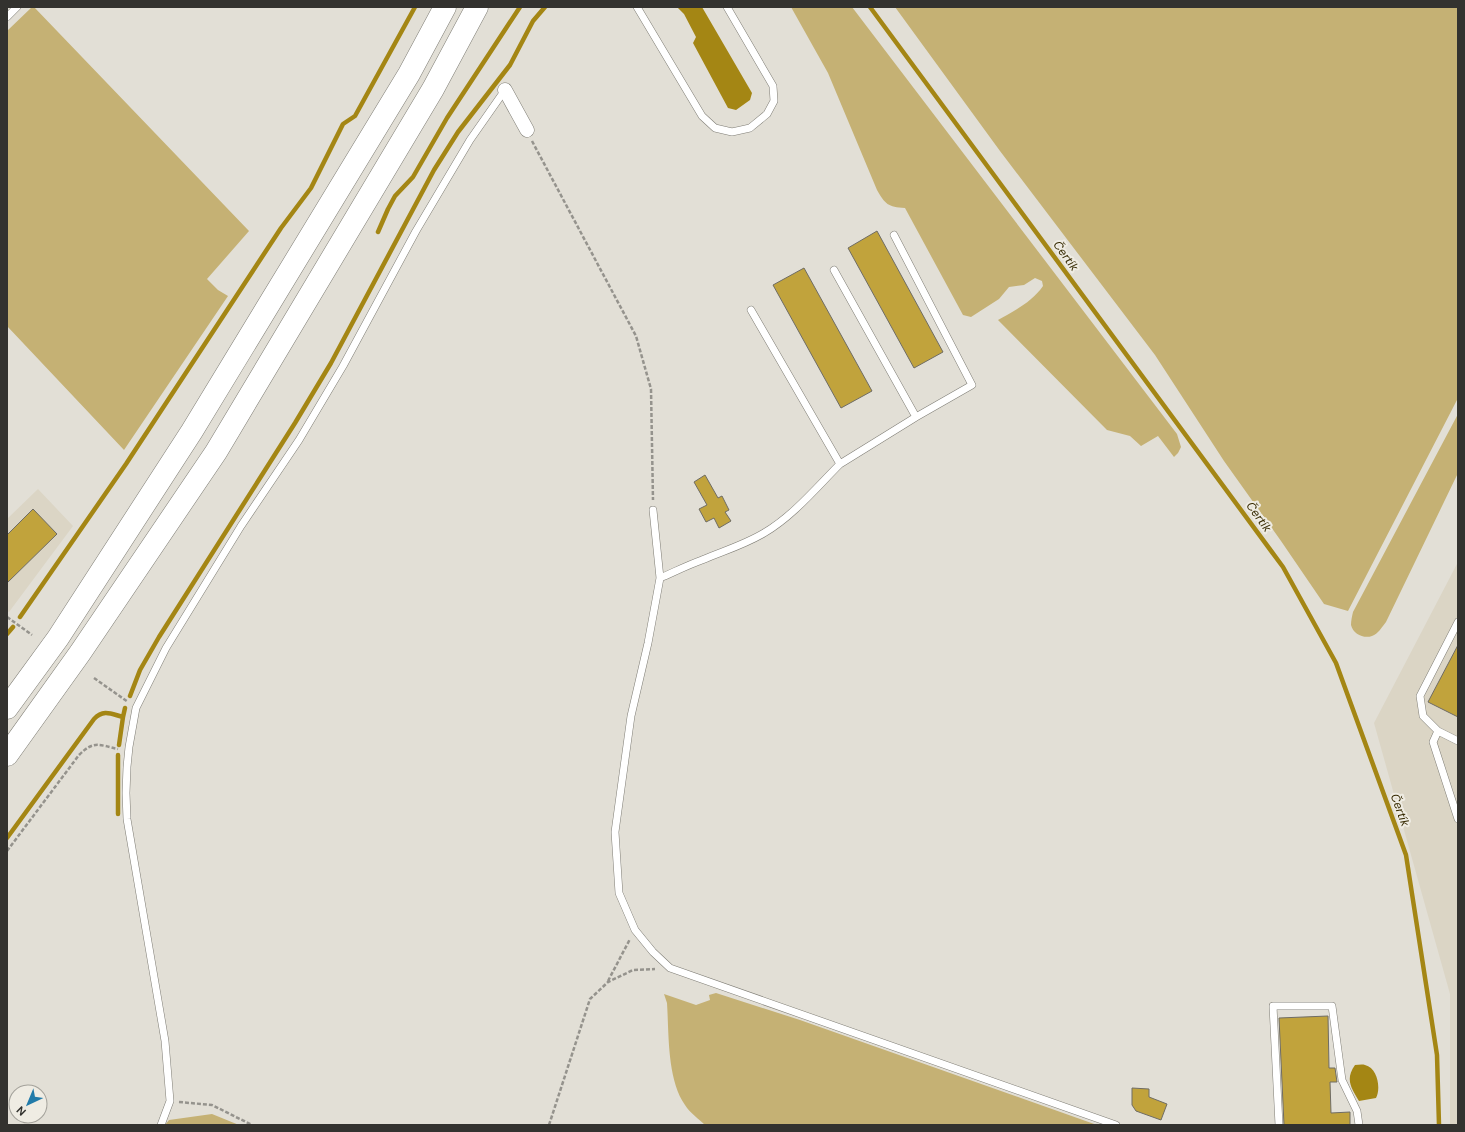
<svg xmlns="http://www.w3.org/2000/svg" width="1465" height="1132" font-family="'DM Sans',sans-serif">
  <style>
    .built { fill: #dbd5c5 }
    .green { fill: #c5b174 }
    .water { fill: #a48614 }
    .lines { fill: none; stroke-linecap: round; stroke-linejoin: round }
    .stream { stroke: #a48614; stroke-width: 4.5 }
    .building { fill: #c1a33c; stroke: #6f6c64 }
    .lane-casing { stroke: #7f7d75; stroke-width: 8 }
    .street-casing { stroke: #7f7d75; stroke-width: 15 }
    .highway-casing { stroke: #7f7d75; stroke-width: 23 }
    .path { stroke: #95938d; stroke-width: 2.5; stroke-dasharray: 4 2; stroke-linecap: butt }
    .lane { stroke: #fff; stroke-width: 7 }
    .street { stroke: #fff; stroke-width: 14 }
    .highway { stroke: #fff; stroke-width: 22 }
    .labels { text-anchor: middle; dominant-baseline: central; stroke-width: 4; stroke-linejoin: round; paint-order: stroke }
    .water-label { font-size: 12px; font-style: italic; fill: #352900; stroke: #efece3 }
  </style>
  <rect width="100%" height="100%" fill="#e2dfd6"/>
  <path class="built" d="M 38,489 L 73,526 L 9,612 L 7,611 L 7,519 Z
    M 1458,562 L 1458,1125 L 1450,1125 L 1450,994 L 1374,723 Z"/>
  <path class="green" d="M 32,7 L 34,7 L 249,231 L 207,279 L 218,290 L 228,296 L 124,450 L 7,326 L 7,31 Z
    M 791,7 L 852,7 L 1177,434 L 1181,447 L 1178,453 L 1174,457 L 1158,436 L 1141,446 L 1130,436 L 1107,430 L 998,320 C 1014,311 1032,302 1043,286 L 1042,281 L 1035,278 L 1024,285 L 1009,287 L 999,299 L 971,317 L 963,315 L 905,208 C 888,207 885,204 877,190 L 828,73 Z
    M 895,7 L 1458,7 L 1458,398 L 1348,611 L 1324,604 L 1281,541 L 1224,461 L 1155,355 L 1000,151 Z
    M 1458,414 L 1458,473 L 1386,622 C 1382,627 1378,634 1372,636 C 1364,639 1353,634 1351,625 C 1351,621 1352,616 1353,612 Z
    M 716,993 L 800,1020 L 1097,1125 L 705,1125 C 699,1119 690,1113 685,1105 C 667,1079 669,1034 667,1003 L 664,994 L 696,1005 L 710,1000 L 709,995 Z
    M 212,1114 L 239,1125 L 165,1125 L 169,1120 Z"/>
  <path class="water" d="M 677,7 L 702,7 L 752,93 L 750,100 L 736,110 L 728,108 L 693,43 L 696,37 L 684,14 Z
    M 1355,1065 C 1358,1065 1362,1064 1365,1065 C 1378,1068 1381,1089 1376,1098 L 1359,1101 C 1351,1088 1345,1079 1355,1065 Z"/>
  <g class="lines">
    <path class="stream" d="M 870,7 L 1283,567 L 1336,663 L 1406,855 L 1437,1055 L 1439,1125
      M 378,232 L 388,209 L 395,196 L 413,177 L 447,118 L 520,7
      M 20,617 L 126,464 L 281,228 L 311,188 L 343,124 L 355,116 L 415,7
      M 7,634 L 13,627
      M 130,696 L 140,670 L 159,637 L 295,423 L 331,363 L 434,170 L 458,132 L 510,65 L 533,21 L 545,7
      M 119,745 L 123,717 L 125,708
      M 118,755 L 118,814
      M 7,838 L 94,719 C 104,709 111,714 123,717"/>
  </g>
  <path class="building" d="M 877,231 L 943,352 L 914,368 L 848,248 Z
    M 804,268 L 872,391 L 841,408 L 773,285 Z
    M 705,475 L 718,498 L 722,496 L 729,510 L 725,512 L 731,521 L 719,528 L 714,518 L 706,522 L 699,509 L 707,505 L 694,482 Z
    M 33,509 L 57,534 L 7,583 L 7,535 Z
    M 1458,645 L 1458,717 L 1428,702 Z
    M 1328,1016 L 1329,1068 L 1335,1068 L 1337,1082 L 1330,1082 L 1331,1113 L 1350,1112 L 1350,1125 L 1284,1125 L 1279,1018 Z
    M 1132,1088 L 1149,1089 L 1149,1097 L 1167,1104 L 1161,1120 L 1136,1111 L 1132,1105 Z"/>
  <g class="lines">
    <defs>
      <path id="lane" d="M 637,7 L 702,116 L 715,128 L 732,132 L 750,128 L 767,114 L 774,101 L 773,86 L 727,7
        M 7,17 L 17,7
        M 894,235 L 972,385 L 916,417
        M 751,310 L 840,464 L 916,417 L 834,270
        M 653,510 L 660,578 L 648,643 L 631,716 L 615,832 L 619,893 L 635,930 L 653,952 L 670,968 L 1116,1125
        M 660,578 C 674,572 688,565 702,560 C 723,551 744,545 764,533 C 793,516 816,488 840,464
        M 1458,622 L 1420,696 L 1423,716 L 1438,731 L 1458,741
        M 1438,731 L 1433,742 L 1458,819
        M 161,1125 L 170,1101 L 165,1041 L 127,819 L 126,793 L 127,767 L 129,747 L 136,708 L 166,648 L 241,526 L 299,440 L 343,366 L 416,231 L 470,140 L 505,90
        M 1279,1125 L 1273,1006 L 1332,1006 L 1342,1080 L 1357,1111 L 1359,1125"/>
      <path id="street" d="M 505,90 L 527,130"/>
      <path id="highway" d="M 7,708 L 58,638 L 192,431 L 409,74 L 445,7
        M 7,755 L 80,653 L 216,452 L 433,89 L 477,7"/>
    </defs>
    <use href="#lane" class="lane-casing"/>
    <use href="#street" class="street-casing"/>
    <use href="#highway" class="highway-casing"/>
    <path class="path" d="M 532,141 L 636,336 L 651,389 L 653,500
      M 7,617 L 32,635
      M 94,678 L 128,702
      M 7,851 L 79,755 C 94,740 99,745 118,749
      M 608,981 L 630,939
      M 179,1102 L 212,1105 L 252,1125
      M 549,1125 L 590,999 L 608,982 L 633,970 L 655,969"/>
    <use href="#lane" class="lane"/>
    <use href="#street" class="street"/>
    <use href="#highway" class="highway"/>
  </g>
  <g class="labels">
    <g class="water-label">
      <text transform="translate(1066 256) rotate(54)">Čertík</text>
      <text transform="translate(1259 517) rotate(54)">Čertík</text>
      <text transform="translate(1400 810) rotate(70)">Čertík</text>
    </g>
  </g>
  <rect width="1465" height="1132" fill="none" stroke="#33322f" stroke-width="16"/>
  <g transform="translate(28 1104) rotate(224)"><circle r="19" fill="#efece3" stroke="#a4a29b"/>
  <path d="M0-3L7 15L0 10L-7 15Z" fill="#227ba9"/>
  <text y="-6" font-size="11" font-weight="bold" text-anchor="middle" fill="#33322f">N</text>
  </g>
</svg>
